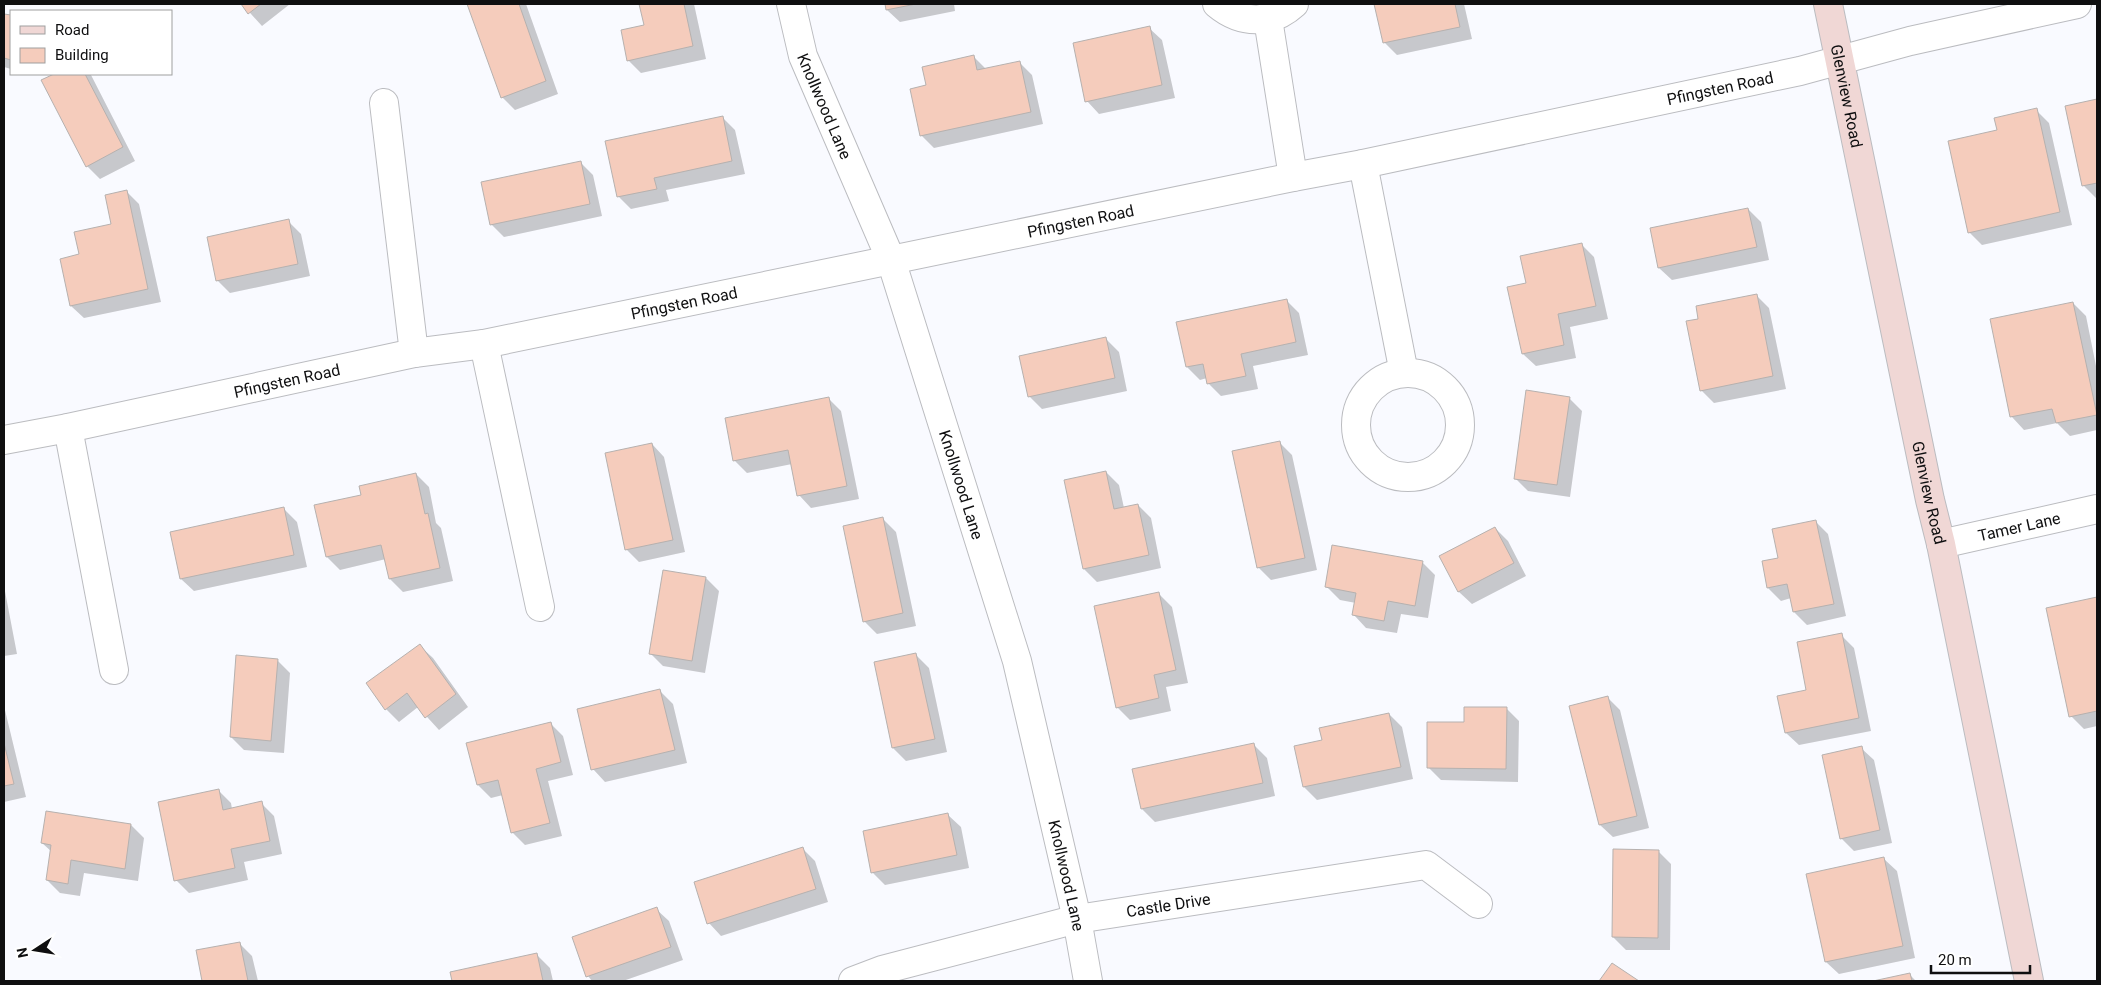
<svg xmlns="http://www.w3.org/2000/svg" width="2101" height="985" font-family="Roboto,sans-serif">
  <style>
    .shadow { fill: #0003 }
    .building { fill: #f5ccbc; stroke: #b6b1af }
    .lines { fill: none; stroke-linecap: round; stroke-linejoin: round }
    .minor-casing { stroke: #bbbcc0; stroke-width: 30 }
    .secondary-casing { stroke: #bbbcc0; stroke-width: 30 }
    .minor { stroke: #fff; stroke-width: 28 }
    .secondary { stroke: #f0d7d5; stroke-width: 28 }
    .labels { text-anchor: middle; dominant-baseline: central; stroke-width: 5; stroke-linejoin: round; paint-order: stroke }
    .street-label { font-size: 16px; fill: #0f0f10; stroke: #fff }
  </style>
  <rect width="100%" height="100%" fill="#f9faff"/>
  <path class="shadow" d="M 242,4 L 290,4 L 262,26 Z
    M 468,4 L 526,4 L 558,94 L 515,110 L 502,97 Z
    M 641,4 L 694,4 L 706,59 L 641,73 L 628,60 L 645,26 Z
    M 886,4 L 954,4 L 955,11 L 900,22 L 887,10 Z
    M 1376,4 L 1464,4 L 1472,39 L 1397,55 L 1384,42 Z
    M 4,15 L 11,17 L 11,69 L 4,67 Z
    M 1149,28 L 1162,40 L 1175,98 L 1099,114 L 1087,101 Z
    M 974,57 L 987,70 L 1019,62 L 1032,75 L 1043,124 L 934,148 L 921,135 L 927,86 Z
    M 56,74 L 90,74 L 91,75 L 135,161 L 100,179 L 87,166 L 43,81 Z
    M 2097,101 L 2097,198 L 2096,198 L 2083,185 L 2067,107 Z
    M 2036,110 L 2049,123 L 2072,225 L 1982,245 L 1969,232 L 1999,131 Z
    M 722,117 L 735,130 L 745,174 L 666,190 L 669,201 L 631,209 L 618,196 Z
    M 580,162 L 593,175 L 602,216 L 504,237 L 491,224 Z
    M 126,191 L 139,204 L 161,302 L 84,318 L 71,306 L 81,255 L 113,225 Z
    M 1748,209 L 1761,222 L 1769,260 L 1672,280 L 1659,268 Z
    M 288,221 L 301,234 L 310,276 L 230,293 L 217,280 Z
    M 1581,244 L 1594,257 L 1608,319 L 1570,327 L 1576,358 L 1536,366 L 1523,354 L 1527,284 Z
    M 1756,295 L 1769,308 L 1786,389 L 1714,403 L 1701,390 L 1700,320 Z
    M 1286,300 L 1299,313 L 1308,355 L 1253,366 L 1258,389 L 1221,396 L 1209,384 L 1207,378 L 1200,380 L 1187,367 Z
    M 2073,303 L 2086,316 L 2097,371 L 2097,430 L 2070,436 L 2057,423 L 2024,430 L 2012,417 L 1991,320 Z
    M 1106,339 L 1119,352 L 1127,391 L 1042,409 L 1029,396 Z
    M 828,398 L 841,411 L 859,499 L 811,508 L 799,495 L 792,464 L 747,473 L 734,460 Z
    M 1569,398 L 1582,411 L 1570,497 L 1528,491 L 1515,478 Z
    M 1279,442 L 1292,455 L 1317,570 L 1271,580 L 1258,567 Z
    M 652,444 L 664,457 L 685,552 L 639,562 L 626,549 Z
    M 1106,472 L 1119,485 L 1124,508 L 1138,505 L 1151,518 L 1161,568 L 1097,582 L 1084,569 Z
    M 416,474 L 429,487 L 436,523 L 441,528 L 453,581 L 403,592 L 390,579 L 386,559 L 340,570 L 327,557 L 362,496 Z
    M 284,509 L 297,522 L 307,567 L 194,591 L 181,579 Z
    M 883,519 L 896,532 L 916,626 L 877,634 L 864,621 Z
    M 1815,521 L 1828,534 L 1846,616 L 1807,625 L 1794,612 L 1791,598 L 1781,601 L 1768,588 L 1779,559 Z
    M 1495,528 L 1508,541 L 1526,576 L 1472,604 L 1459,592 L 1441,557 Z
    M 1422,562 L 1435,575 L 1428,618 L 1401,614 L 1397,633 L 1366,628 L 1354,615 L 1356,603 L 1340,600 L 1327,587 Z
    M 706,578 L 719,591 L 705,673 L 663,666 L 650,653 Z
    M 4,586 L 17,654 L 4,656 Z
    M 1159,594 L 1172,607 L 1188,683 L 1166,687 L 1171,711 L 1130,720 L 1117,707 Z
    M 2097,598 L 2097,726 L 2084,729 L 2071,716 L 2048,609 Z
    M 1841,635 L 1854,648 L 1871,731 L 1799,745 L 1786,733 Z
    M 420,646 L 433,658 L 468,707 L 439,730 L 418,707 L 399,722 L 386,709 Z
    M 916,655 L 929,668 L 947,752 L 906,761 L 893,748 Z
    M 277,660 L 290,673 L 284,753 L 244,750 L 231,737 Z
    M 660,691 L 673,704 L 687,763 L 605,782 L 593,769 Z
    M 1607,697 L 1620,710 L 1649,828 L 1613,837 L 1600,825 Z
    M 4,706 L 26,797 L 4,802 Z
    M 1506,708 L 1519,721 L 1518,782 L 1441,780 L 1428,767 L 1465,724 Z
    M 1389,714 L 1402,727 L 1413,779 L 1317,800 L 1304,787 L 1323,741 Z
    M 550,723 L 563,736 L 573,775 L 548,781 L 562,836 L 525,845 L 512,832 L 503,795 L 491,798 L 478,785 Z
    M 1254,745 L 1267,758 L 1275,796 L 1155,822 L 1142,809 Z
    M 1861,748 L 1874,760 L 1892,843 L 1854,851 L 1841,838 Z
    M 218,790 L 231,803 L 232,809 L 261,803 L 274,816 L 282,854 L 244,862 L 248,880 L 189,893 L 176,880 Z
    M 948,815 L 961,827 L 969,868 L 885,885 L 873,873 Z
    M 131,825 L 144,838 L 138,881 L 84,873 L 80,896 L 60,893 L 47,880 L 52,852 L 42,843 Z
    M 802,848 L 815,861 L 828,902 L 721,936 L 709,923 Z
    M 1658,851 L 1671,864 L 1670,950 L 1626,950 L 1613,937 Z
    M 1884,859 L 1897,871 L 1915,958 L 1839,974 L 1826,962 Z
    M 656,909 L 669,921 L 683,960 L 623,981 L 592,981 L 588,976 Z
    M 239,943 L 252,956 L 258,981 L 203,981 L 198,951 Z
    M 537,955 L 550,968 L 553,981 L 453,981 L 451,973 Z
    M 1910,975 L 1916,981 L 1879,981 Z"/>
  <path class="building" d="M 241,4 L 261,4 L 248,14 Z
    M 467,4 L 519,4 L 546,81 L 501,98 Z
    M 639,4 L 684,4 L 693,46 L 627,61 L 621,30 L 644,25 Z
    M 885,4 L 916,4 L 886,10 Z
    M 1374,4 L 1455,4 L 1460,27 L 1383,43 Z
    M 4,14 L 11,15 L 11,60 L 4,58 Z
    M 1150,26 L 1162,85 L 1085,102 L 1073,43 Z
    M 974,55 L 977,70 L 1020,61 L 1031,112 L 920,136 L 910,89 L 926,85 L 922,67 Z
    M 54,74 L 85,74 L 123,147 L 86,167 L 41,80 Z
    M 2097,99 L 2097,183 L 2082,186 L 2065,106 Z
    M 2037,108 L 2060,212 L 1968,233 L 1948,141 L 1997,130 L 1994,118 Z
    M 723,116 L 732,161 L 654,178 L 657,189 L 617,197 L 605,141 Z
    M 581,161 L 590,204 L 490,225 L 481,182 Z
    M 127,190 L 148,289 L 70,306 L 60,259 L 79,254 L 74,232 L 111,224 L 105,195 Z
    M 1748,208 L 1757,247 L 1658,268 L 1650,228 Z
    M 289,219 L 298,264 L 216,281 L 207,237 Z
    M 1582,243 L 1596,306 L 1558,314 L 1564,345 L 1522,354 L 1507,287 L 1526,283 L 1520,256 Z
    M 1757,294 L 1773,376 L 1700,391 L 1686,321 L 1698,319 L 1696,306 Z
    M 1287,299 L 1296,342 L 1241,354 L 1246,376 L 1207,384 L 1203,364 L 1186,367 L 1176,322 Z
    M 2073,302 L 2097,415 L 2056,423 L 2052,409 L 2010,417 L 1990,319 Z
    M 1106,337 L 1115,378 L 1028,397 L 1019,356 Z
    M 1526,390 L 1570,397 L 1557,485 L 1514,479 Z
    M 829,397 L 847,486 L 797,496 L 788,450 L 733,461 L 725,418 Z
    M 1280,441 L 1305,558 L 1257,568 L 1232,451 Z
    M 652,443 L 673,540 L 625,550 L 605,453 Z
    M 1106,471 L 1114,509 L 1138,504 L 1149,555 L 1083,569 L 1064,480 Z
    M 416,473 L 425,514 L 428,513 L 440,568 L 389,579 L 381,545 L 326,557 L 314,505 L 361,495 L 359,486 Z
    M 284,507 L 294,555 L 180,579 L 170,532 Z
    M 883,517 L 903,613 L 863,622 L 843,526 Z
    M 1816,520 L 1834,604 L 1793,612 L 1787,584 L 1767,588 L 1762,561 L 1778,558 L 1772,529 Z
    M 1495,527 L 1514,563 L 1458,592 L 1439,556 Z
    M 1332,545 L 1423,561 L 1415,606 L 1388,601 L 1384,621 L 1352,615 L 1356,593 L 1325,587 Z
    M 663,570 L 706,577 L 692,661 L 649,654 Z
    M 1159,592 L 1176,670 L 1154,675 L 1159,698 L 1116,708 L 1094,606 Z
    M 2097,597 L 2097,711 L 2069,717 L 2046,608 Z
    M 1842,633 L 1859,718 L 1785,733 L 1777,696 L 1806,690 L 1797,642 Z
    M 420,644 L 456,694 L 425,718 L 407,693 L 385,710 L 366,683 Z
    M 916,653 L 935,739 L 892,748 L 874,662 Z
    M 236,655 L 278,659 L 271,741 L 230,737 Z
    M 660,689 L 675,750 L 591,770 L 577,709 Z
    M 1608,696 L 1637,816 L 1599,825 L 1569,706 Z
    M 1464,707 L 1507,707 L 1506,769 L 1427,768 L 1427,722 L 1464,722 Z
    M 1389,713 L 1401,767 L 1303,787 L 1294,746 L 1322,740 L 1319,728 Z
    M 551,722 L 561,762 L 536,769 L 550,823 L 511,833 L 498,780 L 477,785 L 466,743 Z
    M 4,743 L 14,784 L 4,786 Z
    M 1254,743 L 1263,783 L 1141,809 L 1132,769 Z
    M 1862,746 L 1880,830 L 1840,839 L 1822,755 Z
    M 219,789 L 223,810 L 262,801 L 270,841 L 231,849 L 235,868 L 174,881 L 158,802 Z
    M 46,811 L 131,824 L 125,869 L 71,860 L 68,884 L 46,880 L 51,845 L 41,843 Z
    M 948,813 L 957,855 L 871,873 L 863,831 Z
    M 803,847 L 816,889 L 707,924 L 694,882 Z
    M 1613,849 L 1659,850 L 1658,938 L 1612,937 Z
    M 1884,857 L 1903,946 L 1825,962 L 1806,874 Z
    M 657,907 L 671,947 L 586,977 L 572,937 Z
    M 240,942 L 248,981 L 202,981 L 196,950 Z
    M 537,953 L 543,981 L 452,981 L 450,972 Z
    M 1612,963 L 1639,981 L 1599,981 Z
    M 1910,973 L 1912,981 L 1873,981 Z"/>
  <g class="lines">
    <defs>
      <g id="minor">
        <path id="s1" d="M 791,4 L 803,56 L 891,260 L 1017,661 L 1077,919 L 1088,981"/>
        <path d="M 1217,4 C 1241,24 1271,25 1294,4"/>
        <path d="M 1268,19 L 1293,177"/>
        <path d="M 384,103 L 414,353"/>
        <path d="M 1363,164 L 1404,373"/>
        <path d="M 484,344 L 540,607"/>
        <circle cx="1408" cy="425" r="52"/>
        <path d="M 68,428 L 114,670"/>
        <path id="s2" d="M 4,440 L 68,428 L 414,353 L 484,344 L 1293,177 L 1363,164 L 1800,71 L 1910,41 L 2077,4"/>
        <path id="s3" d="M 1941,544 L 2097,509"/>
        <path id="s4" d="M 853,981 L 882,970 L 1077,919 L 1426,865 L 1478,904"/>
      </g>
      <g id="secondary">
        <path id="s5" d="M 1828,4 L 1930,500 L 1941,544 L 2029,981"/>
      </g>
    </defs>
    <use href="#minor" class="minor-casing"/>
    <use href="#secondary" class="secondary-casing"/>
    <use href="#minor" class="minor"/>
    <use href="#secondary" class="secondary"/>
  </g>
  <g class="labels">
    <g class="street-label">
      <text stroke="none"><textPath href="#s2" startOffset="1752">Pfingsten Road</textPath></text>
      <text stroke="none"><textPath href="#s5" startOffset="94">Glenview Road</textPath></text>
      <text stroke="none"><textPath href="#s1" startOffset="108">Knollwood Lane</textPath></text>
      <text stroke="none"><textPath href="#s2" startOffset="1099">Pfingsten Road</textPath></text>
      <text stroke="none"><textPath href="#s2" startOffset="694">Pfingsten Road</textPath></text>
      <text stroke="none"><textPath href="#s2" startOffset="289">Pfingsten Road</textPath></text>
      <text stroke="none"><textPath href="#s1" startOffset="511">Knollwood Lane</textPath></text>
      <text stroke="none"><textPath href="#s5" startOffset="499">Glenview Road</textPath></text>
      <text stroke="none"><textPath href="#s3" startOffset="80">Tamer Lane</textPath></text>
      <text stroke="none"><textPath href="#s1" startOffset="916">Knollwood Lane</textPath></text>
      <text stroke="none"><textPath href="#s4" startOffset="325">Castle Drive</textPath></text>
    </g>
  </g>
  <rect width="2101" height="985" fill="none" stroke="#0f0f10" stroke-width="10"/>
  <rect x="10" y="10" width="162" height="65" fill="#ffffff" stroke="#9f9f9f"/>
  <rect x="20" y="26" width="25" height="8" fill="#f0d7d5" stroke="#9f9f9f"/>
  <text x="55" y="35" font-size="15" fill="#0f0f10">Road</text>
  <rect x="20" y="48" width="25" height="15" fill="#f5ccbc" stroke="#9f9f9f"/>
  <text x="55" y="60" font-size="15" fill="#0f0f10">Building</text>
  <g transform="translate(35 950) rotate(258)" stroke="#ffffff" stroke-width="4" paint-order="stroke">
  <path d="M0-4L9 19L0 12L-9 19Z" fill="#0f0f10"/>
  <text y="-8" font-size="14" font-weight="bold" text-anchor="middle" fill="#0f0f10">N</text>
  </g>
  <path d="M1931 965v8h99v-8" fill="none" stroke="#0f0f10" stroke-width="2.5"/>
  <text x="1938" y="965" font-size="15" fill="#0f0f10" stroke="#ffffff" stroke-width="4" paint-order="stroke">20 m</text>
</svg>
